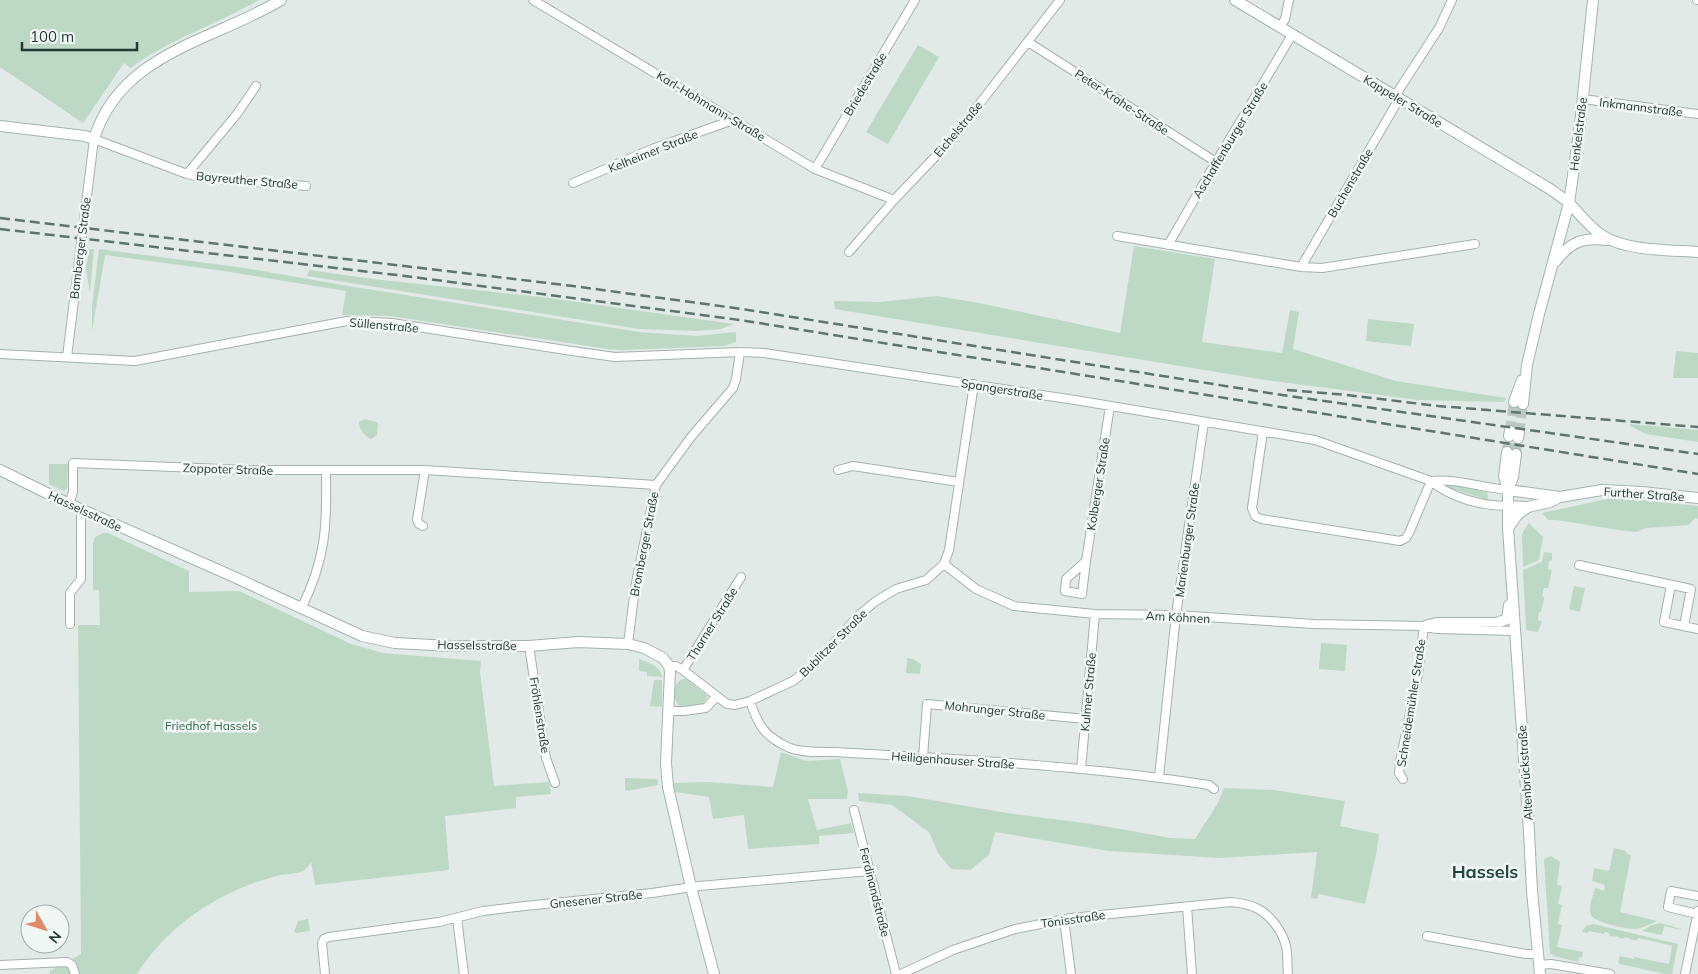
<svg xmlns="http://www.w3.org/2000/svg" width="1698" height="974" font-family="Mulish,sans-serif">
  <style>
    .green { fill: #bdd9c5 }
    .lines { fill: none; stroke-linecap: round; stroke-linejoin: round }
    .secondary-tunnel { stroke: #bbc7c3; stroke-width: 10; stroke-dasharray: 10 5; stroke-linecap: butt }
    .street-casing { stroke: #a5b1ae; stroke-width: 10 }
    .secondary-casing { stroke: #a2b4ae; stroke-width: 12 }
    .street { stroke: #fff; stroke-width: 8 }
    .secondary { stroke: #fff; stroke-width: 10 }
    .rail { stroke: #5e746f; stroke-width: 2.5; stroke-dasharray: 10 5; stroke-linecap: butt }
    .labels { text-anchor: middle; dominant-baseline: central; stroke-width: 5; stroke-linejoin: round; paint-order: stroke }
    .street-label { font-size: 12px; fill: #243934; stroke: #f1f7f4 }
    .park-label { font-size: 12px; fill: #336b4a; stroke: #f1f7f4 }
    .district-label { font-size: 18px; font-weight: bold; fill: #224840; stroke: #f1f7f4 }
  </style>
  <rect width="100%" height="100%" fill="#e1eae7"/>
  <path class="green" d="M 0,0 L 259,0 C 217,24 170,39 130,68 L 124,63 L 83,123 L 0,67 Z
    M 918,45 L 939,57 L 888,144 L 866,132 Z
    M 1134,246 L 1215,259 L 1202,342 L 1282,353 L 1290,310 L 1299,312 L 1293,349 L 1396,381 L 1506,398 L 1504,402 L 1418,400 L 1259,379 L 835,309 L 834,301 L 879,302 L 937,296 L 979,303 L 1120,333 Z
    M 89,249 L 94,249 L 90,293 L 86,269 Z
    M 99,249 L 245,268 L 348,286 L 639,332 L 697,336 L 736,332 L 736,342 L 723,346 L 622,350 L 608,349 L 390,316 L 342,315 L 346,291 L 217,270 L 105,255 L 92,332 L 92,306 Z
    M 309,270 L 373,279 L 541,297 L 734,324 L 721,329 L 697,331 L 639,329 L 307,276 Z
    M 1368,319 L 1414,324 L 1411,346 L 1366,341 Z
    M 1676,351 L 1698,353 L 1698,378 L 1673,378 Z
    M 365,419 L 378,423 L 377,435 L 371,439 C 364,436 359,429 359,422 Z
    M 1630,424 L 1698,430 L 1698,442 L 1646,434 L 1630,426 Z
    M 49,464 L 68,464 L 67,488 L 64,491 L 49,484 Z
    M 1444,483 L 1487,491 L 1488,500 L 1443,486 L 1442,484 Z
    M 1607,499 L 1633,499 L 1698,506 L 1698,519 L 1695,518 L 1689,525 L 1646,528 L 1636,532 L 1619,530 L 1556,520 L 1548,520 L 1542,513 Z
    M 1529,523 L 1543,537 L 1539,560 L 1523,567 L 1522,537 L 1523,532 Z
    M 103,533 L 108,533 L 189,571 L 189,592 L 239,591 L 351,644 L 383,653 L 481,661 L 480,672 L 494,786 L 549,782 L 551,794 L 516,797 L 516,808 L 445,816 L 449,870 L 315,885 L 311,862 C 309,865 306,869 303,871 C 298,874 287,874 280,875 C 272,877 263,880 254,883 C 207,900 164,931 137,974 L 50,974 L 50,971 L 81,954 L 78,625 L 100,625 L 99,590 L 93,590 L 93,543 L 95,537 Z
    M 1544,552 L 1552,553 L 1552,560 L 1549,561 L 1548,569 L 1552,570 L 1548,588 L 1544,588 L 1542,596 L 1544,597 L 1544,599 L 1541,612 L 1539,612 L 1538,620 L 1542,621 L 1538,632 L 1526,630 L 1523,570 L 1542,562 Z
    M 1574,586 L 1585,588 L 1580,612 L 1569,609 Z
    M 1321,643 L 1347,645 L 1345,671 L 1319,669 Z
    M 907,658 L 913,659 L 921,664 L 920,674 L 906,673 Z
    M 639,659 C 650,663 658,665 663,677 L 647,676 L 647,672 L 639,671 Z
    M 682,679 L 686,679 L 707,696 C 705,708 690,705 680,706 C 672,701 673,683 682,679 Z
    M 654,680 L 662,680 L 662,707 L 650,706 Z
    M 781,752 L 806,761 L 840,759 L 848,791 L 847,799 L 808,799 L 817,830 L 851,823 L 854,833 L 819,836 L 819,844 L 748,849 L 744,815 L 713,819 L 709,797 L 675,792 L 674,783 L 708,782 L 773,787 Z
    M 625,778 L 656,779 L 658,780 L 658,785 L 627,791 L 625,789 Z
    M 1224,788 L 1274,790 L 1345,801 L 1340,826 L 1379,834 L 1376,855 L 1365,904 L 1319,894 L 1317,899 L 1311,898 L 1317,852 L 1220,858 L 1109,851 L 995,832 L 989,855 L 970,870 L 951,869 L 938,853 L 929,832 L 892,805 L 859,801 L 858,793 L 908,796 L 1007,813 L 1092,824 L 1171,838 L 1195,839 L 1218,803 Z
    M 1614,848 L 1626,851 L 1626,853 L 1631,855 L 1620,912 L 1657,921 C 1650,924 1644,928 1635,929 C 1627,929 1595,923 1591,915 C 1588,908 1593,896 1595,888 L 1604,891 L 1605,885 L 1592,881 L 1594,868 L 1609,871 Z
    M 1551,856 L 1560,862 L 1557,885 L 1562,886 L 1558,904 L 1562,905 L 1558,924 L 1562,925 L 1557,947 L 1583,952 L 1582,958 L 1579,957 L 1578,962 L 1554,956 L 1550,953 L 1544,859 Z
    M 308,919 L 310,931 L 297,933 L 294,932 L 298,921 Z
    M 1660,923 L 1681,929 L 1681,930 L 1664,926 L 1662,935 L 1642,931 L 1652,925 Z
    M 1593,924 L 1678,944 L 1672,974 L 1665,974 L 1620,964 L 1618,962 L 1620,956 L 1634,959 L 1634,957 L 1669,964 L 1672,946 L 1639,938 L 1636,941 L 1625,937 L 1624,939 L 1619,938 L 1619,937 L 1610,936 L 1609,933 L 1605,932 L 1604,934 L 1589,931 L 1588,933 L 1582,932 L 1586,926 Z"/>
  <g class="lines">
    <path class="secondary-tunnel" d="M 1510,431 L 1514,402
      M 1519,433 L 1523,404
      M 1507,452 L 1509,436
      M 1516,454 L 1518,438"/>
    <defs>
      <path id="street" d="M 533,0 L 815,169 L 894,200
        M 1697,0 L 1698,0
        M 1280,27 L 1285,19 L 1289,0
        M 1028,42 L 1216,162
        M 1395,96 L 1439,28 L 1452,0
        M 1583,99 L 1698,114
        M 815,169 L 915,0
        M 187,174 L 237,114 L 256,86
        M 573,183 L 652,149 L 733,120
        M 1117,236 L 1301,267 L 1322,268 L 1475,244
        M 1168,245 L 1216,162 L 1292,35
        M 849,252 L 894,200 L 953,138 L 1060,0
        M 1301,267 L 1399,99
        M 0,354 L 135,361 L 347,321 L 392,323 L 572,351 L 615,357 L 740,352 L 764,353 L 1075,400 L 1315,440 L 1431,481 C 1451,498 1482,506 1508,506
        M 67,357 L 94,139 L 187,174 L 204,178 L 306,186
        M 1263,431 L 1252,508 L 1255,516 L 1261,519 L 1400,541 L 1406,538 L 1409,533 L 1431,481
        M 838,470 L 853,466 L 959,482
        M 1431,481 C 1456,478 1483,488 1508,490
        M 69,504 L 73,492 L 73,463 L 248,470 L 425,470 L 656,485
        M 423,526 L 419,524 L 417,520 L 425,470
        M 1086,561 L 1082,594 L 1065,591 L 1066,579 L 1086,561 L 1110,406
        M 944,564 L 976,589 L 1014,606 L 1095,614 L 1176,615 L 1314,624 L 1424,626 L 1436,629 L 1516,631
        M 1579,565 L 1691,589 L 1684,626
        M 1671,585 L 1664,622 L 1698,629
        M 301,609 C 326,559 327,526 326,472
        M 70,624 L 70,593 L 81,579 L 81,509
        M 1425,625 L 1436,622 L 1499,622
        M 628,644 L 635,588 L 656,485 L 691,437 L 733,388 L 736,379 L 740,352
        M 529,646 L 546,758 L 555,783
        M 669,666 L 676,666 L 683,670 L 727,704 L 735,705 L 750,701 C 758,726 765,737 790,748 C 804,753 821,752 835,752 C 864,754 894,755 923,757 C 1018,763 1114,770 1209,785 L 1214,789
        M 683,670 L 741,577
        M 750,701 L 793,681 L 815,664 L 859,615 L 876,601 L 896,589 L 926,580 L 944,564 L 949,550 L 974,384
        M 668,711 L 684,711 L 706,708 L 716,697
        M 923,757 L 927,704 L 1086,719
        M 1081,769 L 1095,614
        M 1159,777 L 1176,615 L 1204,422
        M 1403,779 L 1399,773 L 1400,762 L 1418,674 L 1424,626
        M 854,810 L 896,974
        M 1187,907 L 1192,974
        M 1697,914 L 1668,907 L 1671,891 L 1698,896
        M 457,918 L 464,974
        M 1064,919 L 1071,974
        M 1427,936 L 1526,954 L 1538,954
        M 0,965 L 67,962 L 72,965 L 75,974
        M 1539,965 L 1551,964 L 1610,974
        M 325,974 L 322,943 L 324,939 L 329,937 L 439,922 L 483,911 L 525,906 L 652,893 L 699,886 L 870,871
        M 901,974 L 953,950 L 1015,929 L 1071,918 L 1231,902 C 1238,903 1247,904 1254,907 C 1269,913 1282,930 1286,946 C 1288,955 1287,965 1288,974
        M 1685,974 L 1698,911"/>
      <path id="secondary" d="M 1235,0 L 1550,189 C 1557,194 1563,198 1569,203 C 1580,214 1589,227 1603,236 C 1627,251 1670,250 1698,252
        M 0,126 L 85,136 L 94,139 C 120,53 213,41 281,0
        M 1556,261 C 1571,241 1584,237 1608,240
        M 1514,402 L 1522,380
        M 1523,404 L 1527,365 L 1539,314 L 1569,203 L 1580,125 L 1593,0
        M 1509,436 L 1510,431
        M 1518,438 L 1519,433
        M 1507,452 L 1504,476 L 1508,490 L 1508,528 L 1529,832 L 1532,891 L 1540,974
        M 0,470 L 69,504 L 232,576 L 362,636 L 395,643 L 451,646 L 529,646 L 578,642 L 628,644 L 644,648 L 663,658 L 669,666 L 670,672 L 666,763 L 668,787 L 691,887 L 714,974
        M 1508,490 L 1560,497
        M 1508,490 L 1513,477 L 1516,454
        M 1508,506 L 1528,507 L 1550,502 L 1560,497 L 1602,490 L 1642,492 L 1698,498
        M 1508,528 L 1518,514 L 1528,507
        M 1499,622 L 1507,619 L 1509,605"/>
    </defs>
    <use href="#street" class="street-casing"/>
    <use href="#secondary" class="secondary-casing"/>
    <use href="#street" class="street"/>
    <use href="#secondary" class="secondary"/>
    <path class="rail" d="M 0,218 L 573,286 L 742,309 L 1282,395 L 1698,454
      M 0,229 L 405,276 L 740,320 L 1698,474
      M 1287,390 L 1347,395 L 1438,406 L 1698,427"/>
  </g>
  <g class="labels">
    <g class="street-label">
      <text transform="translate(865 84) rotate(-59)">Briedestraße</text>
      <text transform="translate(1403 101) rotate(31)">Kappeler Straße</text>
      <text transform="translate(1122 102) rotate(33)">Peter-Krahe-Straße</text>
      <text transform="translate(711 106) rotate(31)">Karl-Hohmann-Straße</text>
      <text transform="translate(1641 107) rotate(7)">Inkmannstraße</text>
      <text transform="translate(958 129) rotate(-50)">Eichelstraße</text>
      <text transform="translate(1578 134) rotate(-83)">Henkelstraße</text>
      <text transform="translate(1230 140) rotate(-59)">Aschaffenburger Straße</text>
      <text transform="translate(653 151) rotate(-22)">Kelheimer Straße</text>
      <text transform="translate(247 180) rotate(5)">Bayreuther Straße</text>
      <text transform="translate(1350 183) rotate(-60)">Buchenstraße</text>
      <text transform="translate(80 248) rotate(-83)">Bamberger Straße</text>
      <text transform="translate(384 325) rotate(5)">Süllenstraße</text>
      <text transform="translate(1002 389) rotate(9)">Spangerstraße</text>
      <text transform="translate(228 469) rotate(2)">Zoppoter Straße</text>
      <text transform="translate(1098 484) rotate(-81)">Kolberger Straße</text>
      <text transform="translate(1644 494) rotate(4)">Further Straße</text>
      <text transform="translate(85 511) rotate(25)">Hasselsstraße</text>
      <text transform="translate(1187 540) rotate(-82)">Marienburger Straße</text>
      <text transform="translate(644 544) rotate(-79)">Bromberger Straße</text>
      <text transform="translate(1178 617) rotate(3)">Am Köhnen</text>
      <text transform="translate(712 624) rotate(-58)">Thorner Straße</text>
      <text transform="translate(833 643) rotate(-45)">Bublitzer Straße</text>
      <text transform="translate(477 645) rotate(1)">Hasselsstraße</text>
      <text transform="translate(1088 692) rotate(-85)">Kulmer Straße</text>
      <text transform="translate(1411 703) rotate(-81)">Schneidemühler Straße</text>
      <text transform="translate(995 710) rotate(6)">Mohrunger Straße</text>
      <text transform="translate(540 715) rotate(81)">Fröhlenstraße</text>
      <text transform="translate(953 760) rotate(4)">Heiligenhauser Straße</text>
      <text transform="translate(1525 773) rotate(-94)">Altenbrückstraße</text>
      <text transform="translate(875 892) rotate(76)">Ferdinandstraße</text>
      <text transform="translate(596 899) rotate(-6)">Gnesener Straße</text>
      <text transform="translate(1073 919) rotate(-8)">Tönisstraße</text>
    </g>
    <g class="park-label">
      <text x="211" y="725">Friedhof Hassels</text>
    </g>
    <g class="district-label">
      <text x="1485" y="871">Hassels</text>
    </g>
  </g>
  <g transform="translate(45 929) rotate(129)"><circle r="24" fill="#f1f7f4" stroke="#9faba7"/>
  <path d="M0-4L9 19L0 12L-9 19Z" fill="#e18a68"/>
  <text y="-8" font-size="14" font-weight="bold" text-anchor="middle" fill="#243934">N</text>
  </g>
  <path d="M22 42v8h115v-8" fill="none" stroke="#243934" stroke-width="2.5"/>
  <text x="30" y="42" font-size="15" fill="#243934" stroke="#f1f7f4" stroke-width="4" paint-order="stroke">100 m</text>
</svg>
